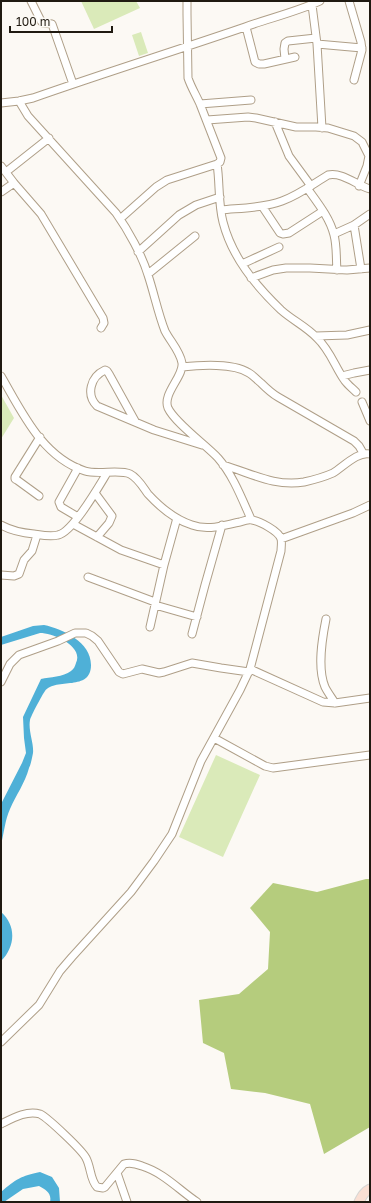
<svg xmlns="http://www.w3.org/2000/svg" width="371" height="1203" font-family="'Golos Text',sans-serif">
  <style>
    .green { fill: #daeab9 }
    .forest { fill: #b5cc7d }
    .water { fill: #4fb0d7 }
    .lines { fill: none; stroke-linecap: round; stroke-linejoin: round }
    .minor-casing { stroke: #af9f88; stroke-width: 9 }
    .major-casing { stroke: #d7d6d4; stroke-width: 11 }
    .minor { stroke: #fff; stroke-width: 7 }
    .major { stroke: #fadfd3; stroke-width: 9 }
  </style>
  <rect width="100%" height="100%" fill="#fcf9f4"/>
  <path class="green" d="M 81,1 L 136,1 L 140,8 L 94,29 Z
    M 141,32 L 148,53 L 139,56 L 132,35 Z
    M 1,395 L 14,418 L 1,439 Z
    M 216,755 L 260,775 L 223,857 L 179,837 Z"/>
  <path class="forest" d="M 366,879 L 370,879 L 370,1127 L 324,1154 L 310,1104 L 265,1093 L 231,1089 L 224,1053 L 203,1043 L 199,1000 L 239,994 L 268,969 L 270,932 L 250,908 L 273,883 L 317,892 Z"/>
  <path class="water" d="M 44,625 C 63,629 91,642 91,665 C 91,692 56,677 45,691 C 42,695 31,716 30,720 C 28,731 34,743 33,753 C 32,758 31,764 29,768 C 25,783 16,795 10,809 C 5,820 4,833 1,845 L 1,804 L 22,763 L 26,753 L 24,738 L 23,717 L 41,679 C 50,677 63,677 71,671 C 74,669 75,666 76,663 C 84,646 53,633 40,633 L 1,645 L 1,637 L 33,626 Z
    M 1,912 C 17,926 15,947 1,961 L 1,940 L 2,928 L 1,927 Z
    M 40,1172 L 52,1177 L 59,1188 L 60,1202 L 50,1202 C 52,1193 46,1190 39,1186 L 23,1189 L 4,1202 L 1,1202 L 1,1192 C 16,1179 21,1176 40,1172 Z"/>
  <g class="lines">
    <defs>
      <path id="minor" d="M 31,1 L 41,21 L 43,23 L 52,24 L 73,84
        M 187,1 L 187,14 L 188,78 C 191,87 196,95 200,104 C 207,122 214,140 221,158 L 220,162 L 217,164 C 220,183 218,203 223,222 C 232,257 255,285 281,310 C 292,320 307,327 317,338 C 330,350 335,367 345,381 C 348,385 352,388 356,392
        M 349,1 L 361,42 L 362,50 L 354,80
        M 312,5 L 317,44 L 322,128
        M 246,27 L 255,62 L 259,64 L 264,64 L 295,57
        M 317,44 L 362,48
        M 285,59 L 284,49 L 285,43 L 288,41 L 316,38
        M 19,101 L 28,116 L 116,213 C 128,230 142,255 148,275 C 154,293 158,313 165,331 C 170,341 180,351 182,363 C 184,376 162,394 168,408 C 175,423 206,445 218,458 C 233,475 242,499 251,519
        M 1,103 L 19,101 L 33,98 C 104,73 175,51 245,27 C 270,18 296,12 320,1
        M 200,104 L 251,100
        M 207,120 L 248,117 L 256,118 L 296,127 L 316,127 L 328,128 L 354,136 L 362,142 L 369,156 L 367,166 L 359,186
        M 275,122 L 289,156 L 311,186
        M 1,166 L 14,183 L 41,214 L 103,318 L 104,323 L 101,328
        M 6,172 L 49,138
        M 307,188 C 317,202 330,218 334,235 C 337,246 336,259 337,270
        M 1,192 L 14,183
        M 262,206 L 280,233 L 283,234 L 289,233 L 323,211
        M 221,210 C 241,208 263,208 282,201 C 299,195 313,184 328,175 C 343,172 356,185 370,189
        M 120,219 L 156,187 L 167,180 L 217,164
        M 354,225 L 361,269
        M 334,234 L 354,225 L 370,214
        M 138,252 L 179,215 L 196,205 L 220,197
        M 242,264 L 279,247
        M 148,274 L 195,236
        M 251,278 L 273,270 L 286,268 L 310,268 L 347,270 L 370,268
        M 316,336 L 347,335 L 370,330
        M 182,367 C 200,365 234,363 249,373 C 253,375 257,380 261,383 C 266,388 271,393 278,397 L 354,441 L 359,446 L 363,453
        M 1,376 C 22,412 42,457 85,471 C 98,475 120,469 130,474 C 138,478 143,487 148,494 C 160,507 176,520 192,525 C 208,531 224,525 240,522 C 243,521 248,519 252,520 C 259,521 279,531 281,539 C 282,542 281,548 281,551 L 250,669 L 240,690 L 201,761 L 172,834 L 154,861 L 131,892 L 72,957 L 60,971 L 39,1005 L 1,1042
        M 342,376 L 354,373 L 370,370
        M 362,402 L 370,421
        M 135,421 L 109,374 L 107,371 L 105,370 C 90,377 86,395 97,406 L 154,430 L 202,445
        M 223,465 C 251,473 274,487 304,482 C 313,480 324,477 333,473 C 343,467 358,451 370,454
        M 78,468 L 59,502 L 61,507 L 78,517
        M 95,493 L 112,516 L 109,523 L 97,537
        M 39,496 L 17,480 L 15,479 L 15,477 L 40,437
        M 73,524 L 121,550 L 164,565
        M 1,525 C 12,531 22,533 34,534 C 41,535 50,537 58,535 C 73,532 99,486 107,473
        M 281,539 L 353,513 L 370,505
        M 1,575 L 14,576 L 19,574 L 24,560 L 32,551 L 37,535
        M 88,577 L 155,602
        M 155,605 L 197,617
        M 326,619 C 322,639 317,668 325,687 C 328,693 332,698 335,703
        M 150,627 L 164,565 L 177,518
        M 192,634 L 205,585 L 222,525
        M 250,669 L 323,702 L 335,703 L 370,698
        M 1,682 L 10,664 L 19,655 L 58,641 L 75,633 L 86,633 L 92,636 L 98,641 L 119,672 L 123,674 L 142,669 L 159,673 L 164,672 L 192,663 L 221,668 L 249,672
        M 214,738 L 265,766 L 273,768 L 370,755
        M 1,1124 C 13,1118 27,1110 40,1114 C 48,1118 82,1150 86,1158 C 91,1167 90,1180 97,1187 L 103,1188 L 105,1187 L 124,1164 C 130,1162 137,1164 142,1166 C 164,1173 179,1190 197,1202
        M 117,1173 L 127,1202"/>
      <path id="major" d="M 359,1202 C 362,1196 364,1192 370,1189"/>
    </defs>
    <use href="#minor" class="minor-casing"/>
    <use href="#major" class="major-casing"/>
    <use href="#minor" class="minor"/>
    <use href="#major" class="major"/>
  </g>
  <rect width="371" height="1203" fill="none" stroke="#201a11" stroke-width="4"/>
  <path d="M10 26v6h102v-6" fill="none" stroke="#201a11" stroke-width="2"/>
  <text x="16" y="26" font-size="12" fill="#201a11" stroke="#fcf9f4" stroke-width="3" paint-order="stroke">100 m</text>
</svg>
